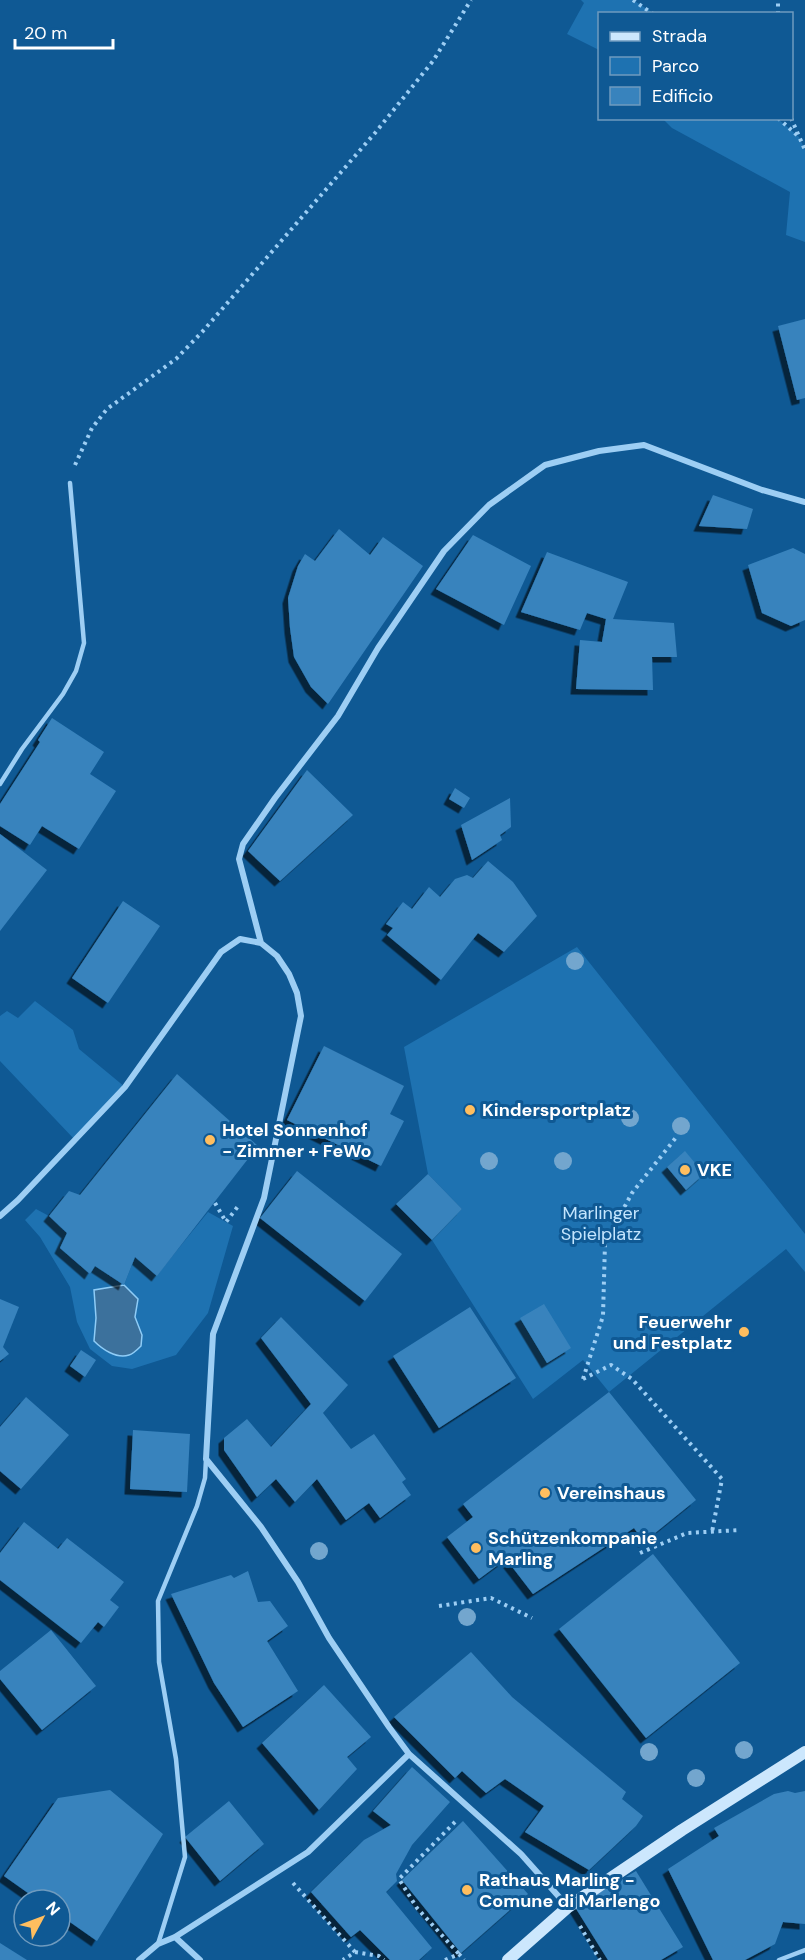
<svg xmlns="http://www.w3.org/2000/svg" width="805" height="1960" font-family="'DM Sans',sans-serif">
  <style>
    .green { fill: #1e72b1 }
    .water { fill: #3c719c; stroke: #8eccf7; stroke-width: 1.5 }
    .building { fill: #3883bd; filter: url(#shadow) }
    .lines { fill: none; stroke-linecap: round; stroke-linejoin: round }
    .path { stroke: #9dcef4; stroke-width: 4; stroke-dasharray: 3 4.5; stroke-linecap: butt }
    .lane { stroke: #9dcef4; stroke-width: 4.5 }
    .street { stroke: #9dcef4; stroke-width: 6 }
    .secondary { stroke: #cce7fd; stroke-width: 12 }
    .tree { fill: #73a6ce }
    .poi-dot { fill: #ffbe5f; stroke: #0f5994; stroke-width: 2 }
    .labels { text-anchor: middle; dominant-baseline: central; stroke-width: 6; stroke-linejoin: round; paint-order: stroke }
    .poi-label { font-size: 18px; font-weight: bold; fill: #fff; stroke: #0f5994; text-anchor: start }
    .park-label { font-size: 18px; fill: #c4e5fe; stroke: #0f5994 }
  </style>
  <defs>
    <filter id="shadow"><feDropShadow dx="-5.5" dy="5.5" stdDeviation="0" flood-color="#0009"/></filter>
  </defs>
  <rect width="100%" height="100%" fill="#0f5994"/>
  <path class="green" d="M 581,0 L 633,0 L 653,13 L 600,14 L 599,50 L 567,34 L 584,3 Z
    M 663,119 L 778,119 L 799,137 L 805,150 L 805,242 L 786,235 L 790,192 L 672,128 Z
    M 577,947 L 805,1234 L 805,1272 L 786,1249 L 609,1392 L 583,1360 L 533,1399 L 432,1240 L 462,1209 L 428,1174 L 404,1047 Z
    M 35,1001 L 73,1030 L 79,1049 L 125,1087 L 75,1140 L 0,1061 L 0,1016 L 7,1011 L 18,1018 Z
    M 36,1209 L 49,1216 L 67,1233 L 61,1248 L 90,1274 L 95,1266 L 124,1285 L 135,1257 L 157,1275 L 208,1212 L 233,1226 L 208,1313 L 176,1355 L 132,1369 L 112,1366 L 90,1349 L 77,1322 L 70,1287 L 40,1237 L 25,1220 Z"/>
  <path class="water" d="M 124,1285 L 138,1299 L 135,1317 L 142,1335 L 141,1346 C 138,1349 133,1354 129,1355 C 116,1359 102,1349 94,1341 L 96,1318 L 94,1290 Z"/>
  <path class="building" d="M 805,319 L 805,398 L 797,400 L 778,326 Z
    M 713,495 L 753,509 L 747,529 L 699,526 Z
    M 339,529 L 370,555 L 383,537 L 423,566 L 328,704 L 311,687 L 294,657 L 290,628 L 288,598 L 298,566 L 305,554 L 315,561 Z
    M 473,535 L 531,566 L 504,625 L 436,589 Z
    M 793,548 L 805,554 L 805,620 L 791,626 L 762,613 L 748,565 Z
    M 547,552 L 628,582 L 613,619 L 674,623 L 677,657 L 652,657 L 653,690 L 576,689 L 580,640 L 602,642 L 606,619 L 587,613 L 580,630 L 521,612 Z
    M 52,718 L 104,752 L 90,774 L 116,791 L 79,849 L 42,826 L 30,845 L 0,826 L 0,804 L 40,742 L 38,740 Z
    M 307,770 L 353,815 L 280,881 L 248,851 Z
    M 455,788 L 470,798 L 464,808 L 449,799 Z
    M 510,798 L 511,827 L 500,835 L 502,840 L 472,860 L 461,825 Z
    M 0,834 L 47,870 L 0,931 Z
    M 488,861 L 513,882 L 537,916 L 504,952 L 478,933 L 441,980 L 387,935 L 393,928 L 386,924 L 403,902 L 412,909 L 429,887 L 440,897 L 455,879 L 467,875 L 473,878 Z
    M 123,901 L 160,926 L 108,1003 L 72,978 Z
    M 324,1046 L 404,1086 L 390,1114 L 404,1121 L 381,1166 L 287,1120 Z
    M 177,1074 L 258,1146 L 157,1276 L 135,1257 L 124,1285 L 95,1266 L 90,1274 L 60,1248 L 67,1233 L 49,1216 L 69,1191 L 80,1195 Z
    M 685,1151 L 704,1174 L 686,1190 L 667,1167 Z
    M 297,1171 L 402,1254 L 365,1301 L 260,1218 Z
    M 428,1174 L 462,1209 L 432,1240 L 396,1204 Z
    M 0,1299 L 19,1307 L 3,1347 L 9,1354 L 0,1361 Z
    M 544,1304 L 571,1348 L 547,1363 L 520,1318 Z
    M 470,1307 L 516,1378 L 439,1428 L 393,1356 Z
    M 281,1317 L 348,1385 L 323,1413 L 351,1449 L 374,1434 L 406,1479 L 402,1482 L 411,1495 L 380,1518 L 369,1503 L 346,1520 L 317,1479 L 295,1502 L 276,1479 L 257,1497 L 224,1450 L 224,1438 L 247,1419 L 271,1447 L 311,1404 L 261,1338 Z
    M 81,1350 L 96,1360 L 85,1377 L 70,1366 Z
    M 609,1392 L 696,1500 L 644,1542 L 634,1528 L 533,1594 L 506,1559 L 479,1579 L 447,1537 L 473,1517 L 463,1504 Z
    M 26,1397 L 69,1435 L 21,1489 L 0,1471 L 0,1427 Z
    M 133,1430 L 190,1434 L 187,1492 L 130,1489 Z
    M 24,1522 L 58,1549 L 67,1538 L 124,1582 L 110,1600 L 119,1607 L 104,1627 L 98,1622 L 81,1643 L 0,1580 L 0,1553 Z
    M 653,1554 L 740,1663 L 646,1738 L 559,1629 Z
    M 248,1571 L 258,1602 L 270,1601 L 288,1626 L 267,1641 L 298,1691 L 243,1727 L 214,1683 L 171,1594 L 231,1575 L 234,1578 Z
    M 51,1630 L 96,1686 L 42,1730 L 0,1679 L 0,1671 Z
    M 471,1652 L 512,1697 L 626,1792 L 622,1799 L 643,1816 L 636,1826 L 589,1870 L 525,1832 L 544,1806 L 505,1779 L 486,1793 L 462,1771 L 455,1778 L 394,1717 Z
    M 324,1685 L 371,1737 L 347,1757 L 357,1769 L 319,1810 L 262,1743 Z
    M 412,1767 L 450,1802 L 412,1845 L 396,1874 L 397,1881 L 386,1892 L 432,1948 L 419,1960 L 390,1960 L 360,1930 L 351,1937 L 311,1892 L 364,1840 L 391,1825 L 373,1811 Z
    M 110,1790 L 163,1834 L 97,1941 L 60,1915 L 60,1900 L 38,1900 L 4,1876 L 58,1798 Z
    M 788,1791 L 795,1793 L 805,1791 L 805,1924 L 783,1922 L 775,1944 L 745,1960 L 713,1960 L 668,1869 L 719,1836 L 714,1828 L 774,1794 Z
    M 229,1801 L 264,1844 L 220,1881 L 185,1837 Z
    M 463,1821 L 528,1894 L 461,1953 L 402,1880 Z
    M 636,1871 L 683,1947 L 661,1960 L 608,1960 L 575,1907 Z
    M 0,1943 L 27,1960 L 0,1960 Z"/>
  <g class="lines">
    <path class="path" d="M 633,0 L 653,14
      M 778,14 L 778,0
      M 778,118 L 799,137
      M 791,118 L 805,150
      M 75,465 L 92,428 L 107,409 L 176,359 L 203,331 L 375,133 L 433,61 L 471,0
      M 215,1203 L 226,1222 L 239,1205
      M 583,1379 L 603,1316 L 605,1243 L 632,1193 L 678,1135
      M 583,1379 L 611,1365 L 632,1379 L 722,1479 L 712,1532
      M 640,1553 L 687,1533 L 740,1530
      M 439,1606 L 491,1598 L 532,1618
      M 455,1822 L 399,1879 L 417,1908 L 459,1954
      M 293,1883 L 355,1952 L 343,1960
      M 580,1926 L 600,1960
      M 355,1952 L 379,1956 L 384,1960
      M 445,1960 L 459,1954 L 464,1960"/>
    <path class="lane" d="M 0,784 L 22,749 L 63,694 L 76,671 L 84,643 L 70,483
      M 158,1944 L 185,1857 L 176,1759 L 159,1662 L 158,1601 L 197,1506 L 205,1478 L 206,1459
      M 779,1960 L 805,1950"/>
    <path class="street" d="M 0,1216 L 18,1200 L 125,1087 L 221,952 L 240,939 L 261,943
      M 568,1907 L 521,1854 L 409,1754 L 389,1727 L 329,1638 L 298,1582 L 261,1527 L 206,1459 L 213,1334 L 264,1198 L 301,1016 L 297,993 L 289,974 L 277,956 L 261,943 L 239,859 L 243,844 L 275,798 L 338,716 L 378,648 L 444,551 L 489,505 L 545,465 L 599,451 L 644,445 L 762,490 L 805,502
      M 175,1937 L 200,1960
      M 139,1960 L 158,1944 L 175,1937 L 308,1852 L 409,1754"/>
    <path class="secondary" d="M 508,1960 L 568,1907 L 682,1830 L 805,1752"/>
  </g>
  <g class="tree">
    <circle cx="575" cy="961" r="9"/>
    <circle cx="630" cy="1118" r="9"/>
    <circle cx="681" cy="1126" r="9"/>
    <circle cx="489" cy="1161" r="9"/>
    <circle cx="563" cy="1161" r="9"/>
    <circle cx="319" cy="1551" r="9"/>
    <circle cx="467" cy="1617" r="9"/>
    <circle cx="744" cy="1750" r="9"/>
    <circle cx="649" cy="1752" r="9"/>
    <circle cx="696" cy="1778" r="9"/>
  </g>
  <g class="poi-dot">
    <circle cx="470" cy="1110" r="6"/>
    <circle cx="210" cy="1140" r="6"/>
    <circle cx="685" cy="1170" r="6"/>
    <circle cx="744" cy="1332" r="6"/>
    <circle cx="545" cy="1493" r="6"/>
    <circle cx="476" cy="1548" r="6"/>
    <circle cx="467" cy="1890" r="6"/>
  </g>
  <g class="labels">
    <g class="poi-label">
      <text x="482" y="1110">Kindersportplatz</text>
      <text x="222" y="1130">Hotel Sonnenhof<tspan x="222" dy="21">- Zimmer + FeWo</tspan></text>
      <text x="697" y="1170">VKE</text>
      <text x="732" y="1322" text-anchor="end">Feuerwehr<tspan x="732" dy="21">und Festplatz</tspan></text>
      <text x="557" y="1493">Vereinshaus</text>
      <text x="488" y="1538">Schützenkompanie<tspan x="488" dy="21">Marling</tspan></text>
      <text x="479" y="1880">Rathaus Marling -<tspan x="479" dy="21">Comune di Marlengo</tspan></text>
    </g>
    <g class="park-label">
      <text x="601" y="1213">Marlinger<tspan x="601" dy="21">Spielplatz</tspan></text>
    </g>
  </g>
  <rect x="598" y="12" width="195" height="108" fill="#0f5994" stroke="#6f9bbf" stroke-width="1.5"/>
  <rect x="610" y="32" width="30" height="9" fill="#cce7fd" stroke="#6f9bbf" stroke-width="1.5"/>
  <text x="652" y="42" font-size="18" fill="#ffffff">Strada</text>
  <rect x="610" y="57" width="30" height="18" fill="#1e72b1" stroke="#6f9bbf" stroke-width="1.5"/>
  <text x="652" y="72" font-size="18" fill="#ffffff">Parco</text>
  <rect x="610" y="87" width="30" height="18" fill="#3883bd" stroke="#6f9bbf" stroke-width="1.5"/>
  <text x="652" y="102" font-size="18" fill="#ffffff">Edificio</text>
  <g transform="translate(42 1918) rotate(49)"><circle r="28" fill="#0f5994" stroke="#6f9bbf" stroke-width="1.5"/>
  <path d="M0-4.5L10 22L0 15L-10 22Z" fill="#ffbe5f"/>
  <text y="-9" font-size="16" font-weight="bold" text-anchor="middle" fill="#ffffff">N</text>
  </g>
  <path d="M15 39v9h98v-9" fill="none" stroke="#ffffff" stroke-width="3"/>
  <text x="24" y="39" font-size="18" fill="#ffffff" stroke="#0f5994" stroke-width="4.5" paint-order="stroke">20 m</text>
</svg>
